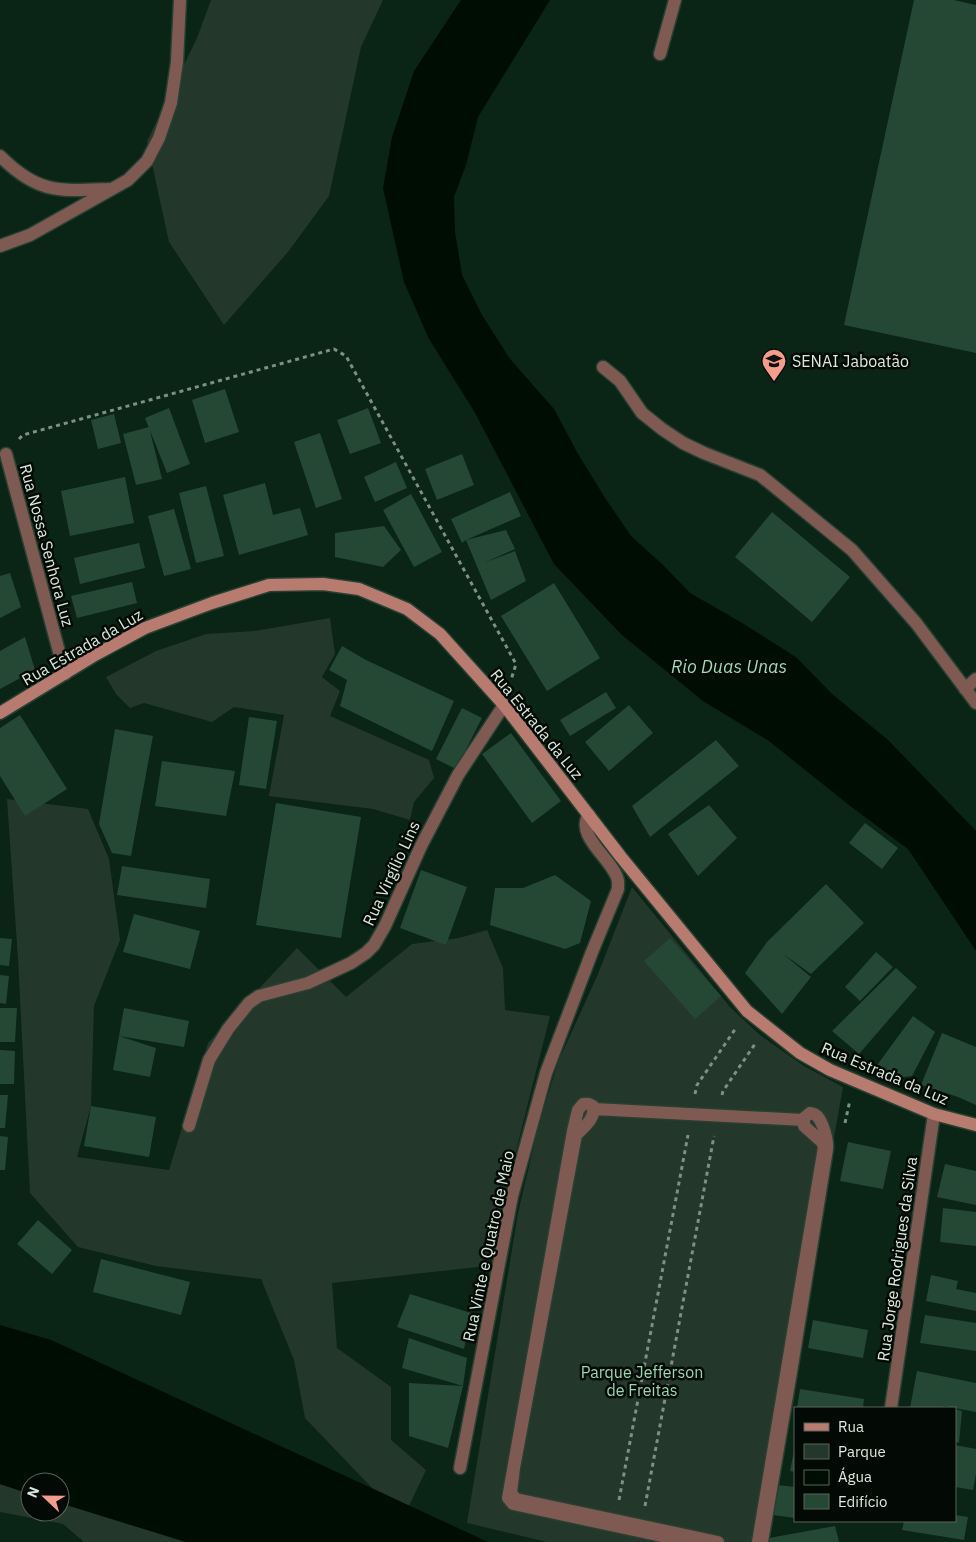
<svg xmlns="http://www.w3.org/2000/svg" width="976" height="1542" font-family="'IBM Plex Sans',sans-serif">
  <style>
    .green { fill: #24372b }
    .water { fill: #000d03 }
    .building { fill: #254834 }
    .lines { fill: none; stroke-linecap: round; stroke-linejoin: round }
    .service-casing { stroke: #274031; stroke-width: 15 }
    .minor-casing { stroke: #274031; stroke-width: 15 }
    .secondary-casing { stroke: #274031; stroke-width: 15 }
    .path { stroke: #7c9084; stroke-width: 3; stroke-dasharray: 4 4; stroke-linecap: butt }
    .service { stroke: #7f5a53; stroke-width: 12 }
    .minor { stroke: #7f5a53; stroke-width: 12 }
    .secondary { stroke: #b77b70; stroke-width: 12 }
    .labels { text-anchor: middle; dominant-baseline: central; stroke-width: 5; stroke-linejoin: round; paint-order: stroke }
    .poi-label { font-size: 16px; fill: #dae9df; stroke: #030a05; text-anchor: start }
    .street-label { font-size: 16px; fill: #dae9df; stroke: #030a05 }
    .park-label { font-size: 16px; fill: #97d6af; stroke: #030a05 }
    .water-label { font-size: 18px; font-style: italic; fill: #9ddcb4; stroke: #030a05 }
  </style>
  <rect width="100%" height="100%" fill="#0a2415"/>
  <path class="green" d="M 211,0 L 383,0 L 361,47 L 329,196 L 288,252 L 224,325 L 169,242 L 147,141 L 197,38 Z
    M 330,618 L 335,654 L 322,677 L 340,691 L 330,716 L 429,760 L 434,778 L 414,802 L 410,820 L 373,809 L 269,796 L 284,715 L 234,707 L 212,722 L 144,703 L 130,708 L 116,694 L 106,677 L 156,651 L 206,634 L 255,631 Z
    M 7,799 L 88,809 L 109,859 L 120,940 L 94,1006 L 91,1106 L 77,1157 L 169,1170 L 208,1043 L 297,948 L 346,997 L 412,944 L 459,938 L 487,930 L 503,968 L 505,1010 L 550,1016 L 487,1266 L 332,1283 L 337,1348 L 391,1387 L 391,1440 L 426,1470 L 409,1506 L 372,1488 L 305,1418 L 294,1360 L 261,1279 L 156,1266 L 78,1247 L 30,1193 L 18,959 Z
    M 632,887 L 730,1007 L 760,1035 L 804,1066 L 843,1087 L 810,1272 L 767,1542 L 547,1542 L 467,1523 L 518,1213 L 538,1128 L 558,1062 L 598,974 Z
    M 0,1484 L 30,1494 L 30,1512 L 60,1512 L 60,1503 L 186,1542 L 84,1542 L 63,1524 L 0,1512 Z"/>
  <path class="water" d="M 461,0 L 550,0 L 478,117 L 466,165 L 454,197 L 455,232 L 462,275 L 482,315 L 510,359 L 554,409 L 578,454 L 605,498 L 631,536 L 663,565 L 690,593 L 744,624 L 797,658 L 832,694 L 888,740 L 976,831 L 976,951 L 908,849 L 849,805 L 769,741 L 703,701 L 622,635 L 554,564 L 474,411 L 429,339 L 404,282 L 383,188 L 392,137 L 414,71 Z
    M 0,1325 L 51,1340 L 488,1542 L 186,1542 L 60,1503 L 60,1482 L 30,1482 L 30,1494 L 0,1484 Z"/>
  <path class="building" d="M 914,0 L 954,0 L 976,5 L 976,353 L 844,325 Z
    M 225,389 L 239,432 L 205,443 L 192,400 Z
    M 169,408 L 190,464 L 167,473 L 145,418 Z
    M 368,408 L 381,443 L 350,454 L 337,420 Z
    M 114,414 L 121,443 L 98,449 L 91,420 Z
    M 149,427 L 162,479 L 136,485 L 123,434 Z
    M 320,433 L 342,499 L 316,508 L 294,442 Z
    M 462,454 L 474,485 L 437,500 L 425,469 Z
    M 396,462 L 407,488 L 375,502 L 364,477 Z
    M 125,477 L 134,523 L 70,536 L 61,491 Z
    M 265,483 L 273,515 L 300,508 L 308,535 L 239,555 L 223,495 Z
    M 206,486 L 224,556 L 196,563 L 179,493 Z
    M 510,492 L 521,516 L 466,540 L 506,530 L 515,549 L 486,562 L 515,551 L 526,581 L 491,600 L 466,540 L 462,543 L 451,519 Z
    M 411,494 L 442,552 L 414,567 L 383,510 Z
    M 174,509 L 191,569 L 164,576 L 148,516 Z
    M 772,512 L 850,577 L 812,622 L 735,557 Z
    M 384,526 L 401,550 L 383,567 L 335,557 L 335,533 Z
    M 139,543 L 145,568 L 80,584 L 74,558 Z
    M 10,573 L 21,607 L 0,618 L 0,576 Z
    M 132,582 L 137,603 L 77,618 L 71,596 Z
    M 554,583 L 600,658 L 547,691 L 501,616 Z
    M 25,637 L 35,670 L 0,689 L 0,651 Z
    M 342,646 L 366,660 L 454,701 L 432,751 L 340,706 L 347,680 L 329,670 Z
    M 606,692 L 616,708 L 570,736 L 560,720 Z
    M 629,705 L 653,733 L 609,771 L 585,742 Z
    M 462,708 L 482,718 L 456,769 L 436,759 Z
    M 20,715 L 67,789 L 25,816 L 0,776 L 0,728 Z
    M 249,717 L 277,721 L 266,789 L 239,785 Z
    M 115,729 L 153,736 L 131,856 L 112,853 L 99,824 Z
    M 511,733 L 561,801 L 532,823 L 482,754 Z
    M 716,740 L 739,766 L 650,837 L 632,806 Z
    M 162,761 L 235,771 L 226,816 L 155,806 Z
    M 276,803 L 361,817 L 341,938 L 256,925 Z
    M 709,805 L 737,838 L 698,876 L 668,834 Z
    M 865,823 L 898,848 L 882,869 L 849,843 Z
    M 122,866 L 210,879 L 206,908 L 117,895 Z
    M 421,870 L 467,887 L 446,945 L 400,928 Z
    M 555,875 L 591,901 L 580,943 L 565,949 L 490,925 L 495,888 L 523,888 Z
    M 826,884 L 864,923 L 811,974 L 782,953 L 811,977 L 782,1014 L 745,973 L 767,942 Z
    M 134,914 L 200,931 L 190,969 L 123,952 Z
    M 0,938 L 12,939 L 9,966 L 0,965 Z
    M 670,938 L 721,996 L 695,1019 L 644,961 Z
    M 876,952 L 893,967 L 860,1001 L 845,987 Z
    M 896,968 L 917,987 L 859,1054 L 832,1031 Z
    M 0,975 L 9,976 L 6,1004 L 0,1003 Z
    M 0,1008 L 17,1008 L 15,1042 L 0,1042 Z
    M 124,1008 L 189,1021 L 184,1047 L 119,1036 Z
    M 913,1016 L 935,1032 L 912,1076 L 888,1079 L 875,1068 Z
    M 942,1033 L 976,1047 L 976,1105 L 958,1097 L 921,1085 Z
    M 119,1036 L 156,1048 L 150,1077 L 113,1070 Z
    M 0,1050 L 15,1051 L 14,1084 L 0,1084 Z
    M 0,1095 L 8,1095 L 5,1128 L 0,1128 Z
    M 91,1106 L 156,1117 L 149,1157 L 84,1146 Z
    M 0,1136 L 8,1137 L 5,1170 L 0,1170 Z
    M 848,1142 L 891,1151 L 883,1189 L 840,1181 Z
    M 945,1164 L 976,1171 L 976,1205 L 937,1197 Z
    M 943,1208 L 976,1212 L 976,1246 L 940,1242 Z
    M 38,1220 L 72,1250 L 52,1274 L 17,1244 Z
    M 101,1259 L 190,1282 L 181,1315 L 93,1292 Z
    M 931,1275 L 958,1281 L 956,1289 L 976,1293 L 976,1311 L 926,1301 Z
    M 410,1294 L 471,1313 L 464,1349 L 397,1327 Z
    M 925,1315 L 976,1323 L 976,1351 L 920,1343 Z
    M 813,1320 L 868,1330 L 863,1358 L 808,1348 Z
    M 409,1338 L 467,1358 L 463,1386 L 402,1368 Z
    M 917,1371 L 976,1383 L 976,1412 L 944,1406 L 943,1408 L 910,1408 Z
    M 409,1383 L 463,1386 L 448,1448 L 409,1436 Z
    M 800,1389 L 864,1399 L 863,1408 L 797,1408 Z
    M 955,1409 L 962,1411 L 959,1443 L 955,1442 Z
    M 955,1445 L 976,1449 L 976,1474 L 973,1490 L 955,1487 Z
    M 794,1451 L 795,1451 L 795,1472 L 790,1471 Z
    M 777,1485 L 795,1487 L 795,1518 L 773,1515 Z
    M 955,1515 L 968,1517 L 964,1540 L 902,1530 L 904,1521 L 955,1521 Z
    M 835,1526 L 839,1542 L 770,1542 L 769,1538 Z"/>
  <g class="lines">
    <defs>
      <path id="service" d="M 660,54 L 675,0
        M 603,367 L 620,381 L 642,413 L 662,429 L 683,443 L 704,453 L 760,475 L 852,550 L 916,623 L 976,703
        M 965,689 L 976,679
        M 594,1109 L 803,1120
        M 690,1542 L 513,1504 L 508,1498 L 573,1131 L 578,1110 L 583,1104 L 589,1104 L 593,1106 C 596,1118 584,1127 576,1135 L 514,1468 L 511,1493 L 516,1499 L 718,1542
        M 758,1542 L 824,1147 L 822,1142 L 804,1126 L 804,1118 L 810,1113 C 813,1114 814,1113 817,1116 C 823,1122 828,1141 827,1149 L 792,1366 L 762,1542"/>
      <path id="minor" d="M 0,156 C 38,194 59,191 109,189
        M 0,246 L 30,235 L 128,180 L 147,161 L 159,138 L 171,103 L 177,62 L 180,0
        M 6,454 L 65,674
        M 189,1126 L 209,1060 L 228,1029 L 249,1003 L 259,996 L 308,983 L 351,963 L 366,953 L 374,945 L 385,926 L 421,846 L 458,775 L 504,705
        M 891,1408 L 934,1114
        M 460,1468 L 512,1196 L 546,1073 L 592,952 L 618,889 C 618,886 618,883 618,881 C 615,861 574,836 589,815"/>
      <path id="secondary" d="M 0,713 L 95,655 L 145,628 L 212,603 L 269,585 L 323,584 L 359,589 L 407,609 L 440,634 L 504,705 L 621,857 L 747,1011 L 800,1053 L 830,1070 L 934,1114 L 976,1125"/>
    </defs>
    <use href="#service" class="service-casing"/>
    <use href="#minor" class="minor-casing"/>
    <use href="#secondary" class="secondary-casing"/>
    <path class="path" d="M 19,439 L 23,435 L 334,349 L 346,356 L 516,664 L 511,680
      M 695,1094 L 697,1085 L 736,1028
      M 722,1095 L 723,1091 L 755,1044
      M 845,1123 L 850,1100
      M 619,1500 L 688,1135
      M 645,1506 L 714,1136"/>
    <use href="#service" class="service"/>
    <use href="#minor" class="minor"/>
    <use href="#secondary" class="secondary"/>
  </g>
  <defs>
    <symbol id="university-pin" viewBox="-11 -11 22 30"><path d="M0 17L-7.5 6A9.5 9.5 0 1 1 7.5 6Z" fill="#f49d8d" stroke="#030a05"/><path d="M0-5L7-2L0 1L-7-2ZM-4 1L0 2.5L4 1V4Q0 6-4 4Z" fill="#111"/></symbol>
  </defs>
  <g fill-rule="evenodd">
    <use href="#university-pin" x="760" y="347" width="28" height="38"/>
  </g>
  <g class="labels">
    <g class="poi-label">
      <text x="792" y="361">SENAI Jaboatão</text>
    </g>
    <g class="street-label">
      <text transform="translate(47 545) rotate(75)">Rua Nossa Senhora Luz</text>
      <text transform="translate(82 647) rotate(-30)">Rua Estrada da Luz</text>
      <text transform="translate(537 724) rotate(51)">Rua Estrada da Luz</text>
      <text transform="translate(391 873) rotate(-65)">Rua Virgílio Lins</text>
      <text transform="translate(885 1073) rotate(23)">Rua Estrada da Luz</text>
      <text transform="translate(488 1246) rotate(-78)">Rua Vinte e Quatro de Maio</text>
      <text transform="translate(897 1259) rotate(-82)">Rua Jorge Rodrigues da Silva</text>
    </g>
    <g class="park-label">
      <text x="642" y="1372">Parque Jefferson<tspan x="642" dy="18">de Freitas</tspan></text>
    </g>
    <g class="water-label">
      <text x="729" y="666">Rio Duas Unas</text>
    </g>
  </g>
  <rect x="794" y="1407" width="162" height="115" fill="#030a05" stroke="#59635c"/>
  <rect x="804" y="1423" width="25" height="8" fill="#b77b70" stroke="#59635c"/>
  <text x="838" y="1432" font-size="15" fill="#dae9df">Rua</text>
  <rect x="804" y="1444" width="25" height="15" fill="#24372b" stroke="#59635c"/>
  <text x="838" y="1457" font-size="15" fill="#dae9df">Parque</text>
  <rect x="804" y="1470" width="25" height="15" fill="#000d03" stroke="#59635c"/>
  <text x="838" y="1482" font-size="15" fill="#dae9df">Água</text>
  <rect x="804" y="1494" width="25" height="15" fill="#254834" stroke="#59635c"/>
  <text x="838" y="1507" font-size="15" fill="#dae9df">Edifício</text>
  <g transform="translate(45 1497) rotate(292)"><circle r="24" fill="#030a05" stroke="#59635c"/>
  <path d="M0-4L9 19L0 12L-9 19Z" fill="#f49d8d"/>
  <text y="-8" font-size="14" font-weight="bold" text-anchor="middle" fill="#dae9df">N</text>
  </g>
</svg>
